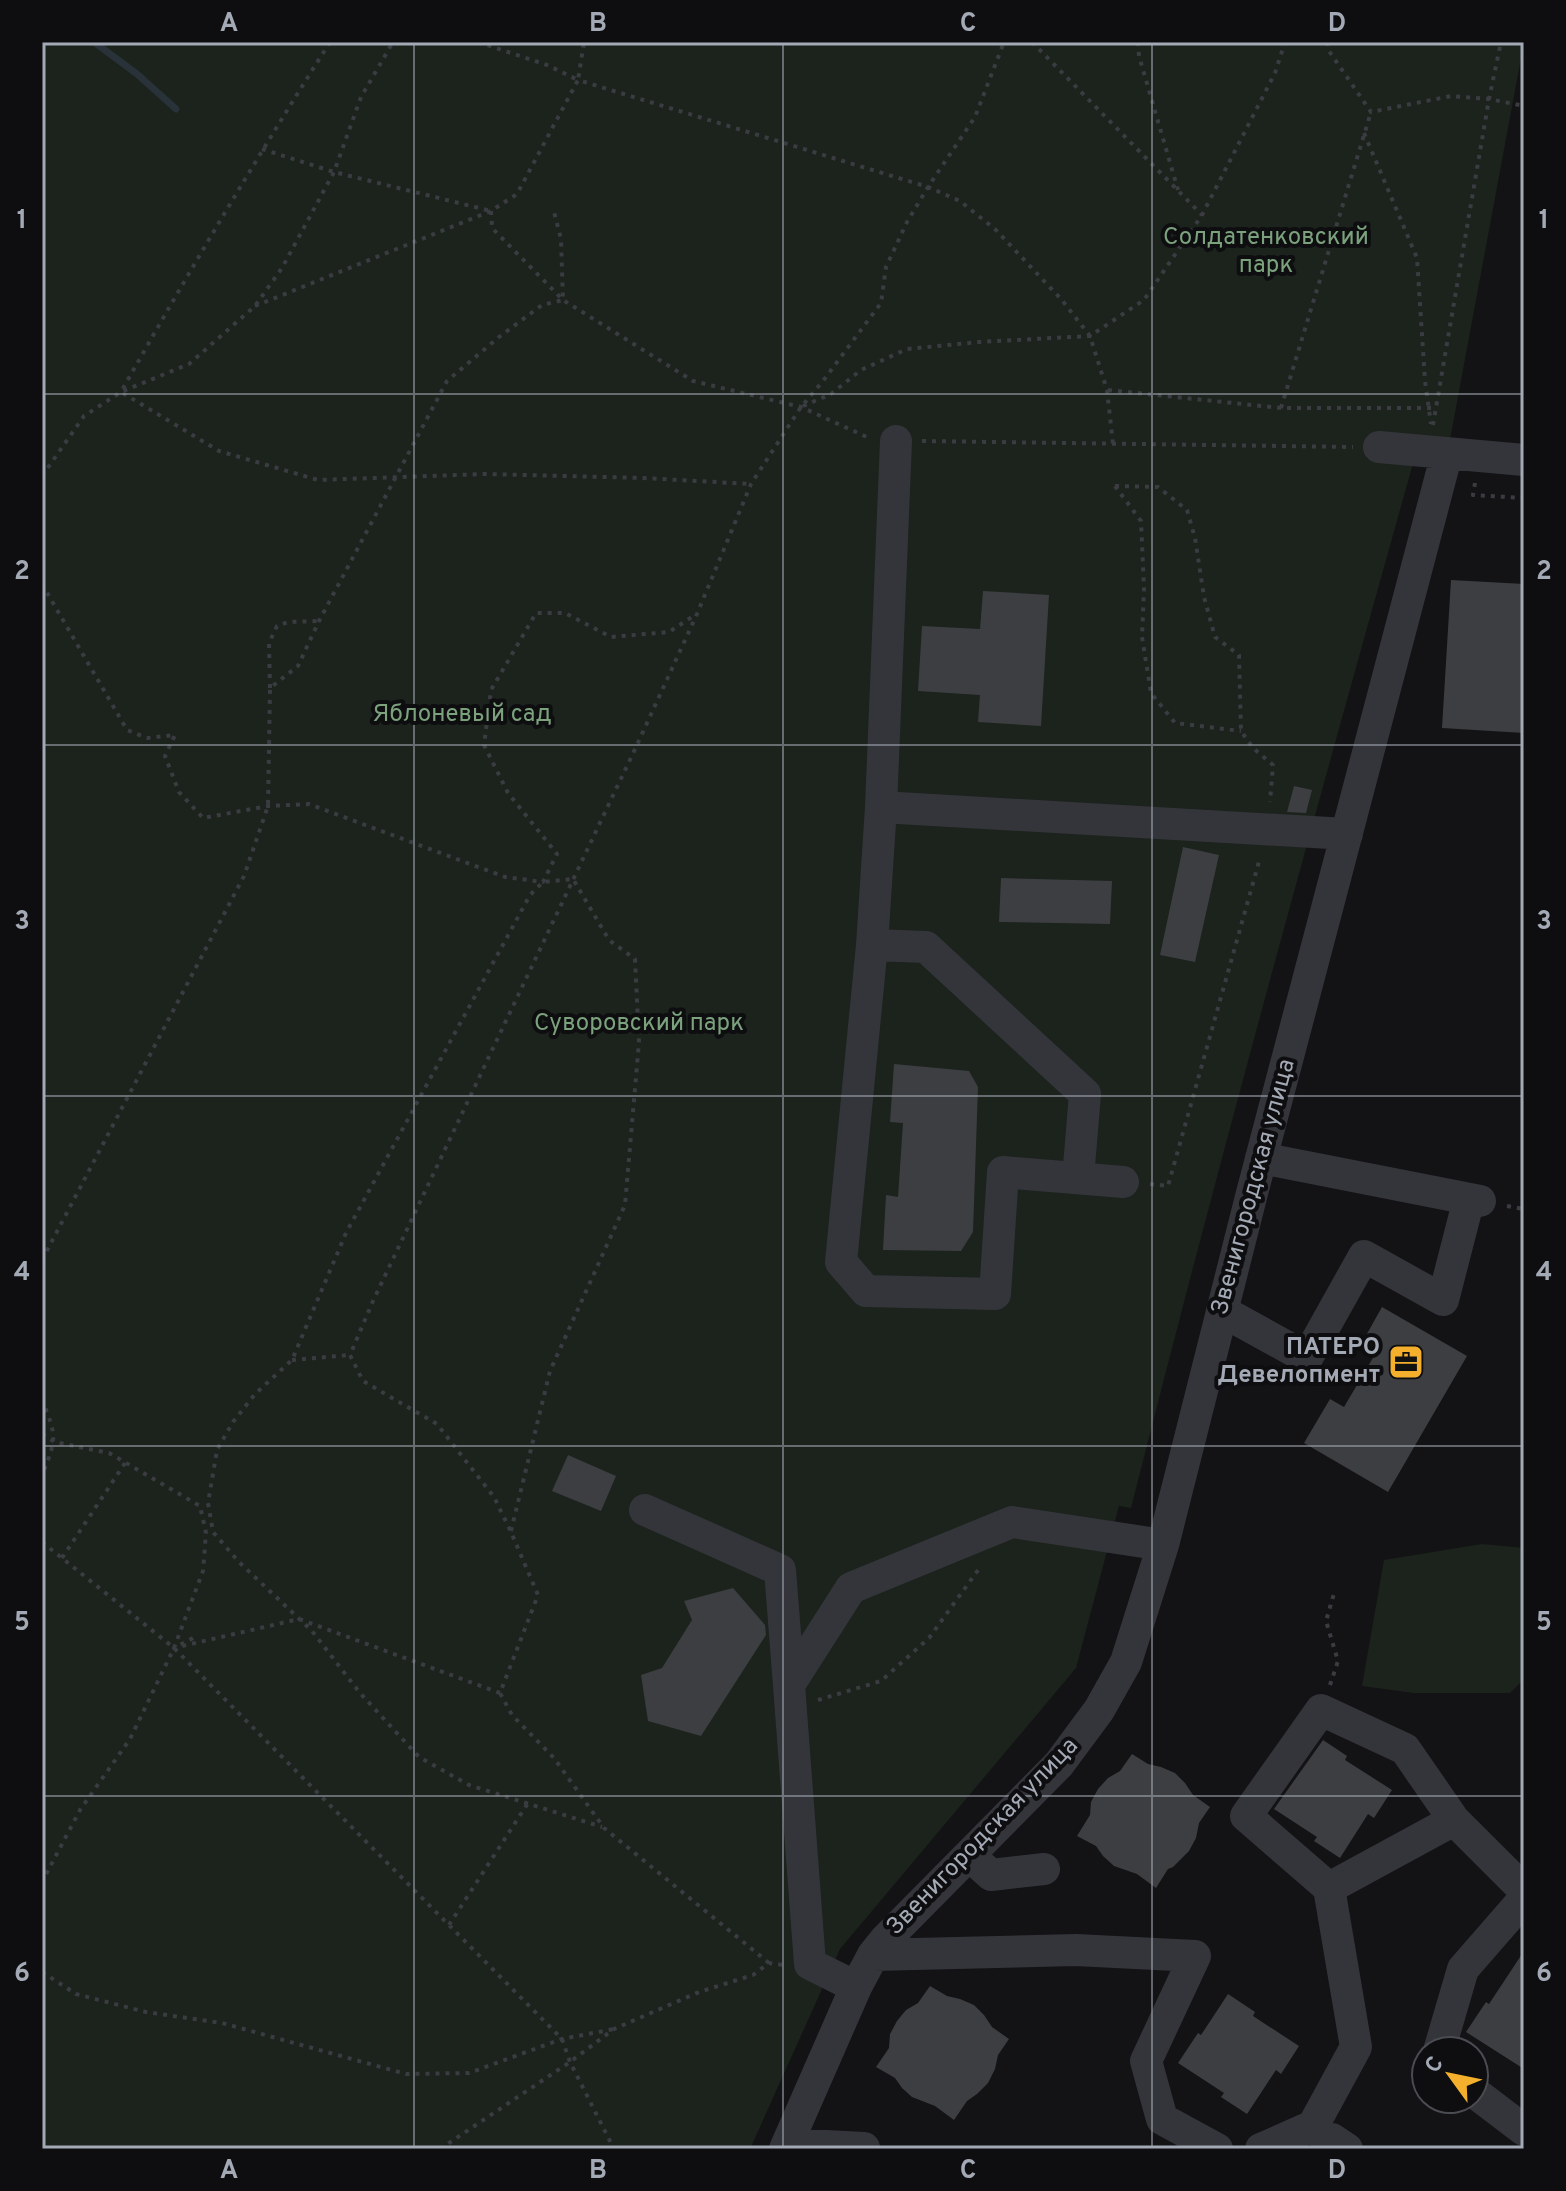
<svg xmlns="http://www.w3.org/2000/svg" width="1566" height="2191" font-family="Overpass,sans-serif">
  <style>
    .green { fill: #1b231c }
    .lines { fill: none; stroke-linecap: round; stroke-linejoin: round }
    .stream { stroke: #293239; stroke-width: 7 }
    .building { fill: #3d3e42 }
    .path { stroke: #3a3c41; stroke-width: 4; stroke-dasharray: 4 6; stroke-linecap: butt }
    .minor { stroke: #34353a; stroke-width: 32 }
    .grid { fill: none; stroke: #a4aab5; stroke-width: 2; stroke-opacity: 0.55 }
    .labels { text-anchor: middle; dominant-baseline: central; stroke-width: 8; stroke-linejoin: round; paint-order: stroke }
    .park-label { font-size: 24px; fill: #7ba17d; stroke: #0e0e10 }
    .street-label { font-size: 24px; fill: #a4aab5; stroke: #0e0e10 }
    .poi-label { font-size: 24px; font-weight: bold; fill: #a4aab5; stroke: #0e0e10; text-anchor: end }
    .neatline { fill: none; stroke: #a4aab5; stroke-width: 3 }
    .grid-label { font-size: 26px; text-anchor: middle; font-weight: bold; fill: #a4aab5 }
  </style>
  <rect width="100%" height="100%" fill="#131315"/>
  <path class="green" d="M 42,42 L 1524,42 L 1449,445 L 1412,467 C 1315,813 1219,1160 1131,1508 L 1119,1506 L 1076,1668 L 840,1949 L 750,2149 L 42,2149 Z
    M 1482,1544 L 1524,1548 L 1524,1679 L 1510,1693 L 1414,1693 L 1362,1686 L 1384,1560 Z"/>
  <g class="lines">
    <path class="stream" d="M 94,42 L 137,74 L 176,109"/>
  </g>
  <path class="building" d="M 1451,580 L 1524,584 L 1524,733 L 1442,728 Z
    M 983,591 L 1049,595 L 1041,726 L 978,722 L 980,695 L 918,691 L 922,626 L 980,629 Z
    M 1294,786 L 1312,790 L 1306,813 L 1287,812 Z
    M 1183,847 L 1219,855 L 1195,962 L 1160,955 Z
    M 1001,878 L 1112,881 L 1110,924 L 999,922 Z
    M 894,1064 L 969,1071 L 978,1087 L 973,1232 L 961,1251 L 883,1250 L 886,1195 L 898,1197 L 903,1123 L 890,1122 Z
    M 1382,1307 L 1467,1356 L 1388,1492 L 1304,1443 L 1330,1399 L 1344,1407 L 1374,1356 L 1359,1348 Z
    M 568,1455 L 616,1476 L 601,1511 L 552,1491 Z
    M 733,1588 L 765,1625 L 766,1635 L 701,1736 L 648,1721 L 641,1675 L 662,1668 L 692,1620 L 684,1601 Z
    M 1323,1740 L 1347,1756 L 1345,1760 L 1392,1790 L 1374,1818 L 1368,1814 L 1340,1858 L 1314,1841 L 1317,1837 L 1274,1809 Z
    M 1132,1754 L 1148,1764 L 1161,1767 L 1175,1773 L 1185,1783 L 1193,1795 L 1210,1807 L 1199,1823 L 1196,1838 L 1189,1851 L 1173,1867 L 1168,1869 L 1156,1888 L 1137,1874 L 1114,1866 L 1103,1856 L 1096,1846 L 1077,1836 L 1090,1815 L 1091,1802 L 1098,1789 L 1108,1778 L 1120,1771 Z
    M 1524,1951 L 1524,2069 L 1466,2032 L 1486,2002 L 1489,2004 Z
    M 930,1986 L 947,1996 L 960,1999 L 974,2005 L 984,2015 L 992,2027 L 1009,2039 L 998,2055 L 995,2069 L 988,2083 L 977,2094 L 967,2101 L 954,2120 L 935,2106 L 912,2097 L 902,2088 L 895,2078 L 876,2067 L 889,2048 L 890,2034 L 897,2021 L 906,2010 L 918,2003 Z
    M 1228,1994 L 1255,2012 L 1253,2016 L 1299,2046 L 1281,2074 L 1276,2070 L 1247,2114 L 1221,2097 L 1224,2093 L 1178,2063 L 1198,2033 L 1201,2035 Z"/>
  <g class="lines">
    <path class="path" d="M 330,42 C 257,157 188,273 121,392 L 219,451 L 318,480 L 486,474 L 643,478 L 751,484
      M 478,42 L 547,65 L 578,80 L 584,42
      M 1032,42 L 1202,215
      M 1138,42 L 1139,56 L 1178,190
      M 1327,42 L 1329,51 L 1371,112 L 1451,96 L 1489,99 L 1524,106
      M 1364,133 L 1417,258 L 1425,381 L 1431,424
      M 262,149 L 334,172 L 491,211
      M 491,211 L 492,228 L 563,300 L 693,381 L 801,407 L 869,438
      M 255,306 L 491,211 L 517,194 L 578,80 L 928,187 L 960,201 L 996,230 L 1061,299 L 1090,336 L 1107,390 L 1113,444
      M 1108,390 L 1281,408 L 1437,408
      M 803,406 L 831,394 L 861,370 L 907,349 L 979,342 L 1090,336 L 1144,300 L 1202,215 L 1275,73 L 1285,42
      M 1281,408 L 1371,112
      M 1433,425 L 1489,99 L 1501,42
      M 922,441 L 1353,447
      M 42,476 L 84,416 L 121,392 L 189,364 L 255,306 L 282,268 L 334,172 L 361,97 L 393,42
      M 1475,483 L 1473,495 L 1524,498
      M 1115,486 L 1158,487 L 1187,510 L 1195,538 L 1204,597 L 1215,637 L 1239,655 L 1241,731 L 1253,748 L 1273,765 L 1270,802
      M 1115,486 L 1141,521 L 1144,589 L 1142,637 L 1151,693 L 1175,723 L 1241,731
      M 42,584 L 127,730 L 147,738 L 175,735 L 165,756 L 179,792 L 203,818 L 268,806 L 309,804 L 505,877 L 543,882 L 557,854 L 508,793 L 484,745 L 491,690 L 536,613 L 565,613 L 611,637 L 669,632 L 695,615
      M 270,688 L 269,643 L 277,626 L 288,622 L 318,621
      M 1150,1184 L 1168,1186 L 1260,858
      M 1507,1206 L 1524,1209
      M 42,1260 L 244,876 L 268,806 L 270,688 L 298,666 L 319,621 L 447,381 L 499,337 L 542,305 L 563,300 L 561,239 L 554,212
      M 292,1360 L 350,1355
      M 42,1399 C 57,1439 57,1436 42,1476
      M 42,1434 L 55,1442 L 109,1453 L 200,1506 L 206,1533 L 203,1571 L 174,1648 L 130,1739 L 80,1810 L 42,1882
      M 511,1531 L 550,1371 L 625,1205 L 639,1042 L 635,959 L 609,940 L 573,879 L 543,882 L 530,895 L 346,1233 L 292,1360 L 255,1394 L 233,1422 L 217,1450 L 208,1503 L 213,1532 L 239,1562 L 312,1631 L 360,1693 L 419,1757 L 469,1785 L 602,1827
      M 42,1542 L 174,1648 L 562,2039 L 570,2062 L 614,2149
      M 62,1558 L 125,1463
      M 193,1638 L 174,1648 L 299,1619 L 500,1693
      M 1330,1685 L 1338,1661 L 1326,1621 L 1335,1590
      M 818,1700 L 881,1681 L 929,1638 L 981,1566
      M 449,1925 L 528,1803
      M 769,1963 L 604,1828 L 554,1758 L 512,1715 L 500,1693 L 538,1595 L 511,1532 L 494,1497 L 437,1424 L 363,1381 L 350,1355 L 373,1301 L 636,747 L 697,614 L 751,484 L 801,407 L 823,381 L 881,303 L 886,267 L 907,222 L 928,187 L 975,117 L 1004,42
      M 42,1972 L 76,1994 L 146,2012 L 222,2023 L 406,2074 L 469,2073 L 562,2039 L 614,2029
      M 440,2149 L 570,2062 L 614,2029 L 699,1992 L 753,1975 L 769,1963 L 783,1965"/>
    <path class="minor" d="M 896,441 L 881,807 L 1347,834
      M 1379,447 L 1524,460
      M 872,945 L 881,807
      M 1261,1158 L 1480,1201
      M 1078,1178 L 1085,1094 L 926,947 L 872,945 L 841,1262 L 866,1291 L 995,1294 L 1003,1172 L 1123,1182
      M 1222,1311 L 1307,1358 L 1364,1256 L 1443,1300 L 1469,1199
      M 645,1510 L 780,1570 L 789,1685
      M 970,1856 L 991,1875 L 1044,1869
      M 1329,1888 L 1246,1816 L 1321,1710 L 1405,1749 L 1454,1820
      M 873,1955 L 1076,1950 L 1195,1956 L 1146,2061 L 1162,2119 L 1217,2149
      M 856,1987 L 810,1964 L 789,1685 L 851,1588 L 1012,1522 L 1163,1545
      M 1439,2051 L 1463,1969 L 1524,1899
      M 1474,2092 L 1524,2130
      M 788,2144 L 864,2148
      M 785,2149 L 856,1987 L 873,1955 L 885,1940 L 1059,1764 L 1099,1710 L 1126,1662 L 1163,1545 L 1252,1193 L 1447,453
      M 1261,2149 L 1313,2126 L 1356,2047 L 1329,1888 L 1454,1820 L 1524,1890
      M 1326,2149 L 1332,2139 L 1347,2149"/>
  </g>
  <path class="grid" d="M 414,42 L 414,2149M 783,42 L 783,2149M 1152,42 L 1152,2149M 42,394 L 1524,394M 42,745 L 1524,745M 42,1096 L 1524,1096M 42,1446 L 1524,1446M 42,1796 L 1524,1796"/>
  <defs>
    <symbol id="office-square" viewBox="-11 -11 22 22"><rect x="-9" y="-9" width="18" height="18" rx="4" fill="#f4b02c" stroke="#0e0e10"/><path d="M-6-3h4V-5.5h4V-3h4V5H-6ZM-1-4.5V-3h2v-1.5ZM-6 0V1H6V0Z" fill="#111"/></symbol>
  </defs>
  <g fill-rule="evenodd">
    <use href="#office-square" x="1386" y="1342" width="40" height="40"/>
  </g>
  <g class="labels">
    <g class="park-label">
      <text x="1266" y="238">Солдатенковский<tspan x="1266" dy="28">парк</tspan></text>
      <text x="462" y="715">Яблоневый сад</text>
      <text x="639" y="1024">Суворовский парк</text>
    </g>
    <g class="street-label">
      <text transform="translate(1254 1187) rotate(-75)">Звенигородская улица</text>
      <text transform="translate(983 1837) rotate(-46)">Звенигородская улица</text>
    </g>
    <g class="poi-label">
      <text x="1380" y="1348">ПАТЕРО<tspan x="1380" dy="28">Девелопмент</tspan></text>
    </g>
  </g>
  <rect width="1566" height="2191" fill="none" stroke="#0e0e10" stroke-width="88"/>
  <g transform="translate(1450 2075) rotate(303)"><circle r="38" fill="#0e0e10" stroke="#4a4c52" stroke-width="2"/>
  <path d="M0-6L14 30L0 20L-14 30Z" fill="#f4b02c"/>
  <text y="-12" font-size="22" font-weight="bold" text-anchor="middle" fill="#a4aab5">С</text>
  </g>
  <rect x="44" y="44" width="1478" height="2103" class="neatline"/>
  <g class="grid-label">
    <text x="229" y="31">A</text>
    <text x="598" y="31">B</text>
    <text x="968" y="31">C</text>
    <text x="1337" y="31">D</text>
    <text x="22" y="228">1</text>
    <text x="1544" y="228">1</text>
    <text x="22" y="579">2</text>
    <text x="1544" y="579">2</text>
    <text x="22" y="929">3</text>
    <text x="1544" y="929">3</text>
    <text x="22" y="1280">4</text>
    <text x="1544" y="1280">4</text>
    <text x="22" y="1630">5</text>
    <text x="1544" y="1630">5</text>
    <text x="22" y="1981">6</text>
    <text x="1544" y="1981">6</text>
    <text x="229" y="2178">A</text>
    <text x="598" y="2178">B</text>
    <text x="968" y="2178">C</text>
    <text x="1337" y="2178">D</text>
  </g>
</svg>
